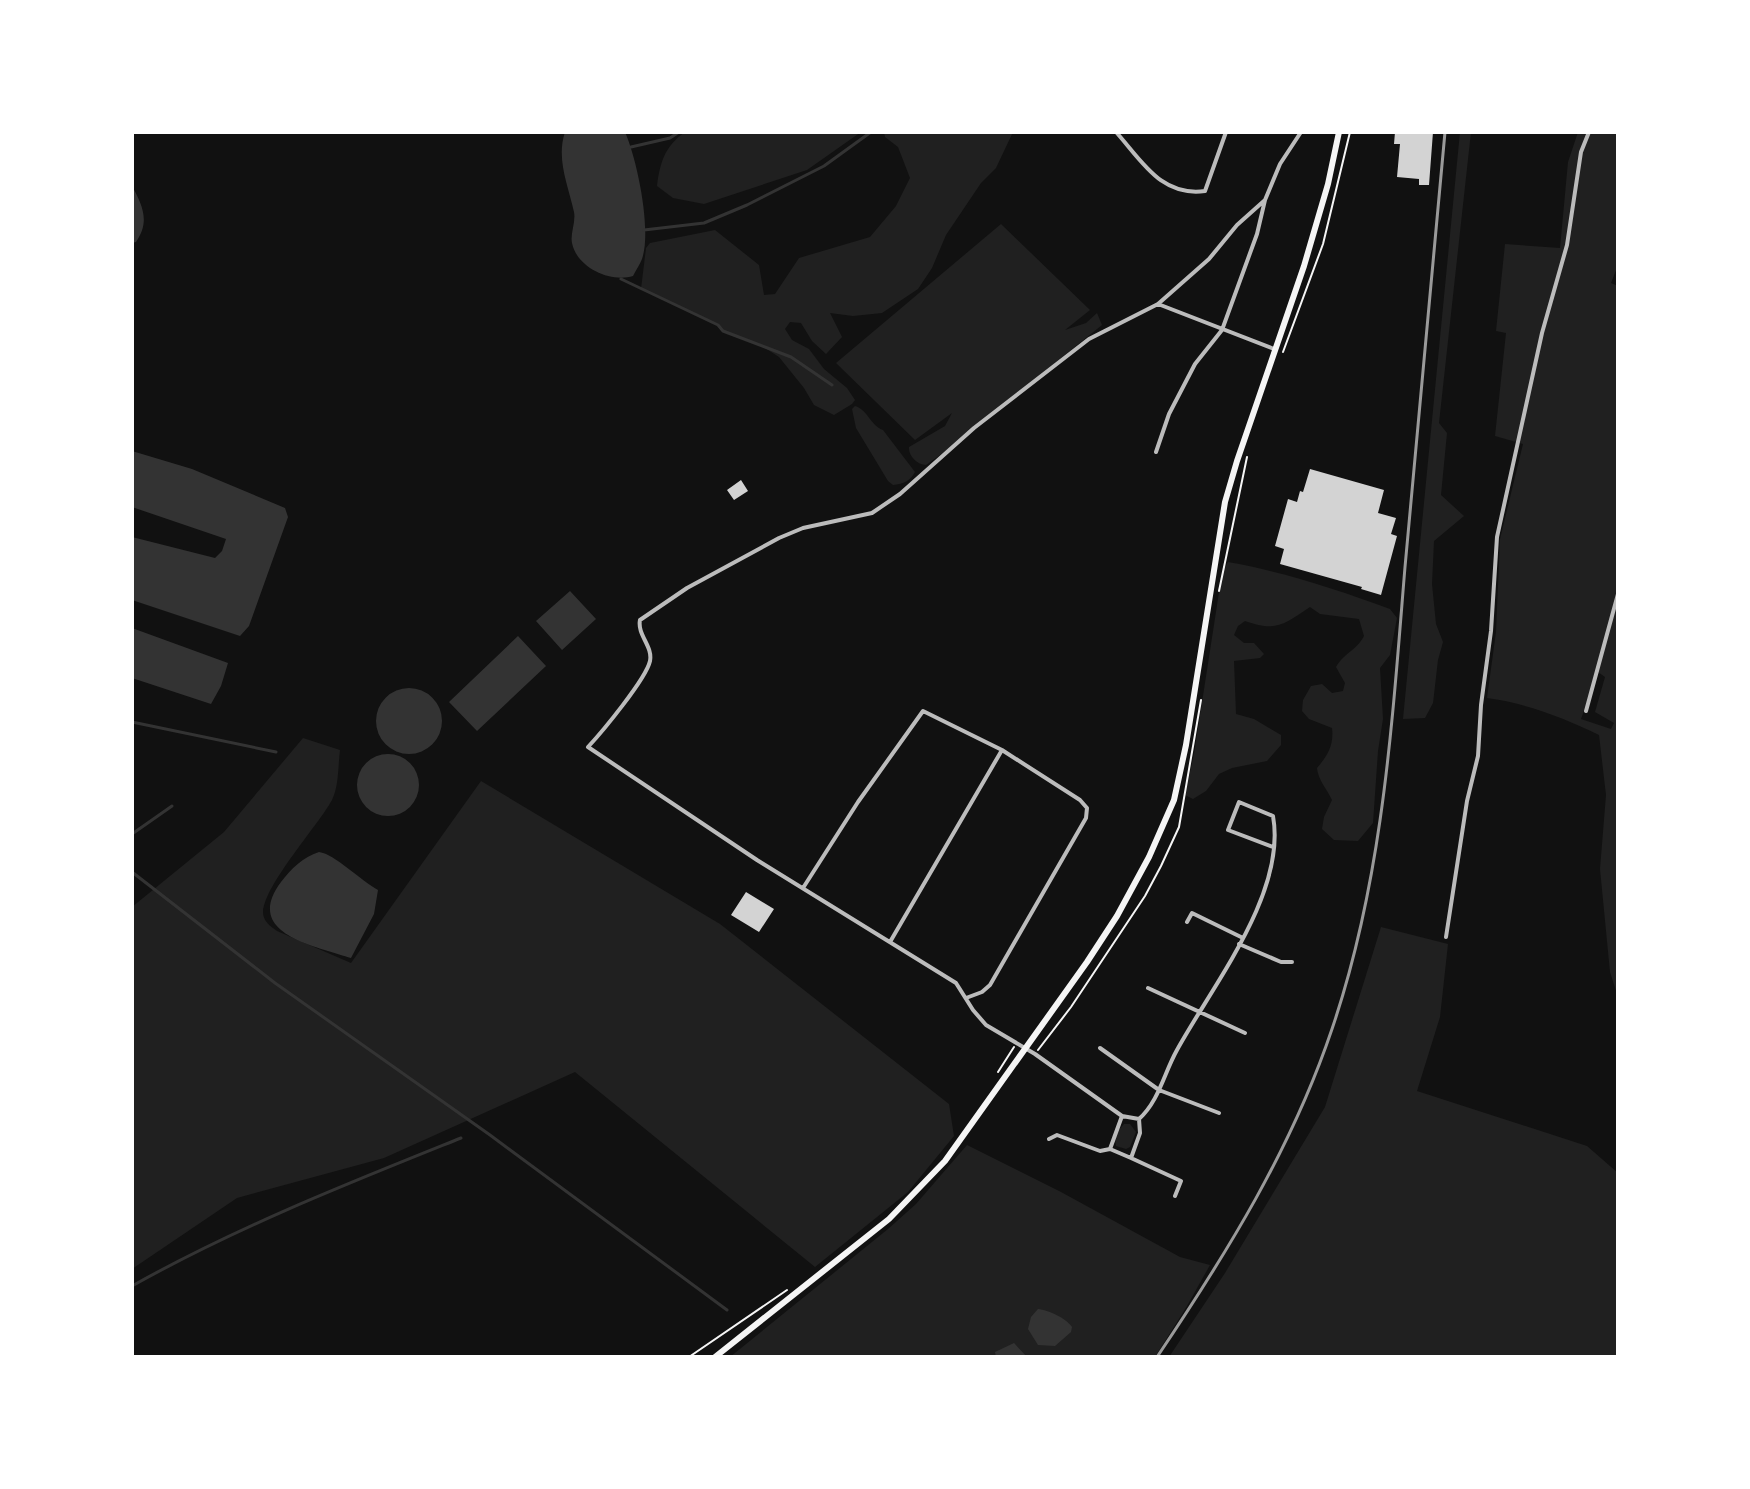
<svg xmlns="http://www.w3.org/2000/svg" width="1750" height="1489" font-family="'IBM Plex Sans',sans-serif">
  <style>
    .green { fill: #202020; fill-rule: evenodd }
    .water { fill: #333 }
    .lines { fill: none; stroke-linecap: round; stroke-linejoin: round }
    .stream { stroke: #333; stroke-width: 3 }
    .building { fill: #d3d3d3 }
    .path { stroke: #f5f5f5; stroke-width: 2 }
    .minor { stroke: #bcbcbc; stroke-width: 4 }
    .secondary { stroke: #f5f5f5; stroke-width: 6 }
    .rail { stroke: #9a9a9a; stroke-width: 3 }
  </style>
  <rect width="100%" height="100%" fill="#111"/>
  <path class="green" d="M 685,132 L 861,132 L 807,170 L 704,204 L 673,198 L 657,186 C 660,162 665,146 685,132 Z
    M 884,132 L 1013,132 L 996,168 L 981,183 L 946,235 L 932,268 L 918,289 L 882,313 L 853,316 L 830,313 L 842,337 L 826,354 L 812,341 L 801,323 L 790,322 L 785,329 L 792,340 L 809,349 L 824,369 L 847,388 L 855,400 L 852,404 L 834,415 L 814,405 L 804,388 L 779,357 L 762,346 L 723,331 L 718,325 L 641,289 L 646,248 L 650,243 L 715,230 L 759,265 L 764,295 L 775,294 L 799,258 L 870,237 L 896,206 L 910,178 L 898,147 L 885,137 Z
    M 1460,132 L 1471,132 L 1439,423 L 1447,433 L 1441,495 L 1464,516 L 1434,541 L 1432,584 L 1436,624 L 1443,642 L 1438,660 L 1433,703 L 1425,718 L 1403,719 Z
    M 1578,132 L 1618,132 L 1618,265 L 1611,283 L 1618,286 L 1618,997 L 1610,972 L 1600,869 L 1606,795 L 1599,735 C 1565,718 1525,703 1487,698 L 1496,632 L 1500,539 L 1523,444 L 1495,436 L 1506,333 L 1496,331 L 1505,244 L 1560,248 L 1568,162 ZM 1598,672 L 1605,677 L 1595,712 L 1614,723 L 1611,729 L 1581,719 Z
    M 1001,224 L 1090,310 L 1065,330 L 1086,323 L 1097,313 L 1102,325 L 947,450 L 926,465 C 917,465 908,455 909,447 L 945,426 L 952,413 L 915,440 L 836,363 Z
    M 855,406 C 868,410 870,425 883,430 L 915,472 C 910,481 904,484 893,485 L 888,481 L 856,428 L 852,409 Z
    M 1228,562 C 1284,572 1336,589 1390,609 L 1397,618 L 1390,655 L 1380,668 L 1383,719 L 1378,751 L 1373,823 L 1358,841 L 1334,840 L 1322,829 L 1324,817 L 1332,800 C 1327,789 1318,780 1317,768 C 1328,755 1334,745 1332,728 L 1309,719 L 1302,711 L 1303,700 L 1311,686 L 1322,684 L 1332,693 L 1343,691 L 1345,683 L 1336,667 C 1345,652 1356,651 1364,636 L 1359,619 L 1320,614 L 1310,607 C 1283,625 1276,632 1245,621 L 1238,626 L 1234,635 L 1244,643 L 1254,643 L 1264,654 L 1260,658 L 1234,661 L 1236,714 L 1254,719 L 1281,735 L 1281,745 L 1267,761 L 1232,768 L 1219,774 L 1206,791 L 1193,799 L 1185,795 L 1194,754 L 1222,573 Z
    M 303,738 L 340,750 C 338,765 339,786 332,800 C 317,827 265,884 263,912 C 263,921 270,926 277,931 L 351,963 L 481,781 L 720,924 L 949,1104 L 954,1136 L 908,1192 L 815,1267 L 575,1072 L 384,1158 L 237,1198 L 132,1269 L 132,907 L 224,832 Z
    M 1381,927 L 1448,944 L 1440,1017 L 1417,1091 L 1587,1146 L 1618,1173 L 1618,1357 L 1169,1357 L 1225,1273 L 1325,1107 Z
    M 1124,1124 L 1130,1124 L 1136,1132 L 1130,1147 L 1126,1149 L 1116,1146 C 1114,1137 1118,1130 1124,1124 Z
    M 967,1145 L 1061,1192 L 1180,1257 L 1210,1265 L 1187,1306 L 1155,1357 L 730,1357 L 888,1229 L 916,1204 Z"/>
  <path class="water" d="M 565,132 L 625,132 C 637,159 652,230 642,259 C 640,264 636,270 633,276 C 611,283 577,268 572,243 C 570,234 576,222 574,212 C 568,185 556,159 565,132 Z
    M 132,186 C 143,206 150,222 136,242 L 132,243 Z
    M 132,451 L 192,469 L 285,508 L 288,517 L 249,626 L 240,636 L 132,600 L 132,537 L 215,558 L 222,551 L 226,539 L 132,507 Z
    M 570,591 L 596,619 L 562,650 L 536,621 Z
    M 132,628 L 228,663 L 221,686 L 211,704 L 132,678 Z
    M 518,636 L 546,666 L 477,731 L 449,702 Z
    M376 721a33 33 0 1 1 66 0a33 33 0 1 1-66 0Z
    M357 785a31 31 0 1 1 62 0a31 31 0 1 1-62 0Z
    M 319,852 C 335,854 361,881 378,890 L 374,914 L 351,958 C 316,946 242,934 281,882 C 291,869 303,857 319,852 Z
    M 1038,1309 C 1048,1310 1066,1318 1072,1327 L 1071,1332 L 1055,1346 L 1038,1345 L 1028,1329 L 1031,1317 Z
    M 1014,1343 L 1027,1357 L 996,1357 L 995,1352 Z"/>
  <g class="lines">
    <path class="stream" d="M 631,147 L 670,138 L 679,132
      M 644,230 L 704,223 L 747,205 L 824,166 L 871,132
      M 621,279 L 718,325 L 723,331 L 791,357 L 832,385
      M 132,722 L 276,752
      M 132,834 L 172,806
      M 132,872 L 275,983 L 490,1135 L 727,1310
      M 132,1286 C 237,1227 349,1183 461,1138"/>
  </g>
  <path class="building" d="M 1395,132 L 1433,132 L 1429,185 L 1419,185 L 1419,179 L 1397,177 L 1400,144 L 1394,144 Z
    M 1310,469 L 1384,490 L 1378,513 L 1396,518 L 1391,534 L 1397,536 L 1381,595 L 1361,589 L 1362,587 L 1280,564 L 1284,549 L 1275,546 L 1288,499 L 1297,502 L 1300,491 L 1303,492 Z
    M 741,480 L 748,491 L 734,500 L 727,490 Z
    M 746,892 L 774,909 L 759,932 L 731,915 Z"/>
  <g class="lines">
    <path class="path" d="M 1283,352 L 1323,244 L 1350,132
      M 1219,591 L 1247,457
      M 1038,1050 L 1071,1007 L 1145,896 L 1161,866 L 1179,827 L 1201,700
      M 998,1072 L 1014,1047
      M 689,1357 L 787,1290"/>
    <path class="minor" d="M 1116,132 C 1142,161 1161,197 1205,191 L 1226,132
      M 1158,304 L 1274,349
      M 1156,452 L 1169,414 L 1195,364 L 1222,330 L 1257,234 L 1265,200
      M 1586,711 L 1618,594
      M 1273,847 L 1228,830 L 1239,802 L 1273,816 C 1287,893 1212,986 1177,1050 C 1164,1073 1159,1101 1139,1119 L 1122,1116 L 1035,1054 L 986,1025 L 973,1010 L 956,983 L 757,860 L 588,747 C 602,732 646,679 650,661 C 653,646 637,635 640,620 L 687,588 L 779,538 L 803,528 L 872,513 L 900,494 L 974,428 L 1089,339 L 1158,304 L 1209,259 L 1237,225 L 1265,200 L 1280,164 L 1301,132
      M 803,888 L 858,802 L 923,711 L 1002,750 L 1080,800 L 1087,808 L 1086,818 L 990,985 L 982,992 L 966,998
      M 1187,922 L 1192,913 L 1243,938
      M 1446,937 L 1467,801 L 1478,756 L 1481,705 L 1491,631 L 1497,537 L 1542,333 L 1567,245 L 1581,152 L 1589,132
      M 890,942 L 1002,750
      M 1239,944 L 1281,962 L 1292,962
      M 1148,988 L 1245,1033
      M 1100,1048 L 1159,1090 L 1219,1113
      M 1122,1116 L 1110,1149 L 1131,1158 L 1140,1133 L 1139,1119
      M 1049,1139 L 1057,1135 L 1100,1151 L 1110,1149
      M 1131,1158 L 1181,1181 L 1175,1196"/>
    <path class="secondary" d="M 715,1357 L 889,1219 L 945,1161 L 1087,962 L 1117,916 L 1149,857 L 1174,800 L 1186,745 L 1225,502 L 1237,461 L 1304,266 L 1328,184 L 1339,132"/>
    <path class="rail" d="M 1157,1357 C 1227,1253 1292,1148 1332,1029 C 1383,879 1392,724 1405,567 C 1418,422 1431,277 1445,132"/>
  </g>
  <rect width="1750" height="1489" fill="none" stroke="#ffffff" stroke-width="268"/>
</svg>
